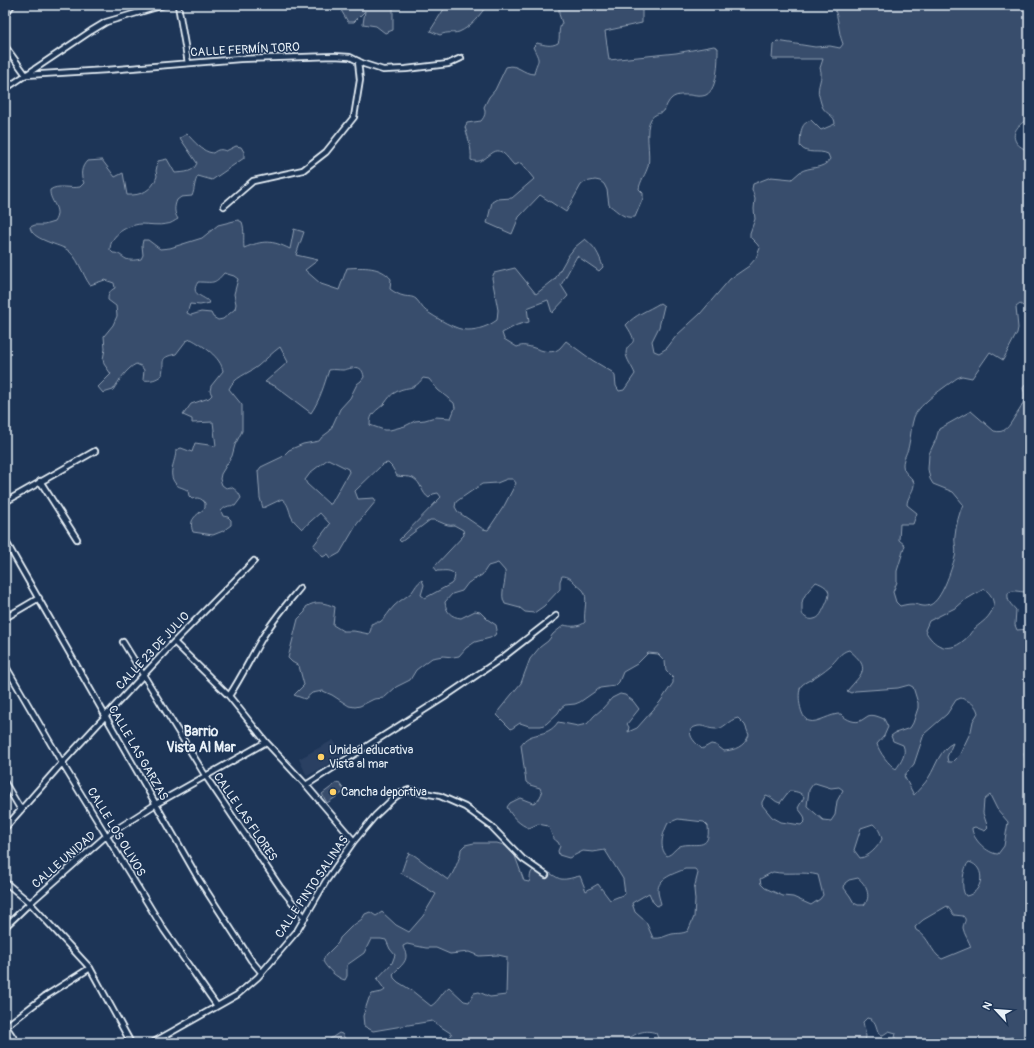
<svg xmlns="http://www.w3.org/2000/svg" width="1034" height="1048" font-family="Pangolin,sans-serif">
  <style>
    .built { fill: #2a4162 }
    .green { fill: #374d6c; stroke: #909fb2; fill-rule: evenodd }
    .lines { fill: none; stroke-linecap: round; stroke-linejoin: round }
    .street-casing { stroke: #e8f1f8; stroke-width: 8 }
    .street { stroke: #1d3557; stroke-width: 4.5 }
    .poi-dot { fill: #ffd166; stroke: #1d3557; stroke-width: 1.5 }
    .labels { text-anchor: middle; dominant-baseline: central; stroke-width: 3; stroke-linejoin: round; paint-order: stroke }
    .street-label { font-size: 12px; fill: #e8f1f8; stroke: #1d3557 }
    .poi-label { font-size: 12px; fill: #e8f1f8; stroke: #1d3557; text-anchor: start }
    .quarter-label { font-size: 14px; font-weight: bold; fill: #e8f1f8; stroke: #1d3557 }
  </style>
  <rect width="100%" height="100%" fill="#1d3557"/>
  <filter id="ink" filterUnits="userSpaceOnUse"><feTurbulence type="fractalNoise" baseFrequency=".025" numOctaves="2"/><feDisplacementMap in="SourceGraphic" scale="8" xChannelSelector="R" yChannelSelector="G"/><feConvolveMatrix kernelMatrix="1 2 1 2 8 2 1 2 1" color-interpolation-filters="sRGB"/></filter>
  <g filter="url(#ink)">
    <path class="built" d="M 333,740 L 344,755 L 307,776 L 299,759 Z"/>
    <path class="green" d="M 340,5 L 393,5 L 393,30 L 385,33 L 376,26 L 363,24 L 365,11 L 354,22 L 348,22 L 342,12 Z
      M 444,5 L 487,5 C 480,15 471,27 459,32 C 453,34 448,31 440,35 L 430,31 L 444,9 Z
      M 559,5 L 642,5 L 642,23 L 605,31 L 609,60 L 676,53 L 714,46 L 718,48 C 718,60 718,89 706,95 C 701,97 695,96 690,95 C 684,95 677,94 672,98 C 668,101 666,107 664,111 C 660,113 653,115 651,119 C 644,129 651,154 648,166 C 646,174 640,181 639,189 L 643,193 L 643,198 L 635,217 C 623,219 619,212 609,205 L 607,190 L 604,184 L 600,181 L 595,180 L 585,182 L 581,185 L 566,212 L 540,195 L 519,217 L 512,234 L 487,223 L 492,202 L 497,199 L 512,198 L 534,179 L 521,163 L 514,165 C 510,161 507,156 503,153 C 492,144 486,167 471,160 C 472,148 468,138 465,127 L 467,123 L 481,121 C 485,116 486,113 484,107 L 489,97 L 495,90 L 506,67 C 517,63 523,74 534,74 C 537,57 542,65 533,47 L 537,43 C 545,45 551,47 558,43 C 561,36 557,31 562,23 L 559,14 Z
      M 833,5 L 1029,5 L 1029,119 C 1021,122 1010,132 1016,142 C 1018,146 1025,149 1029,152 L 1029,315 C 1028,309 1025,307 1020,304 L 1016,307 L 1018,328 L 1017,333 L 1003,360 L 990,352 L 972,378 L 962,376 L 957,378 C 945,387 920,403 914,417 C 911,426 911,436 909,444 C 908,452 903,458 903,465 C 903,475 915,477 914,485 C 913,493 907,497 907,505 L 917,513 L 913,524 L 900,524 L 899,540 L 905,545 L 897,571 L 897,582 L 893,592 L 896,602 L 900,606 C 904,605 908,604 912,604 C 919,604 923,608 930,605 C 942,600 951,570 955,557 C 957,550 954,543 955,536 C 956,525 959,514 963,504 L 953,492 L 933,484 L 930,479 L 928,469 L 929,454 L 936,439 L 939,429 L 971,411 L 994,431 C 1005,434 1009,426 1014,418 C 1021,408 1027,401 1023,388 L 1026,384 L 1029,384 L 1029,591 C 1021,594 1015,588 1008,593 C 1007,602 1011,604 1016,610 L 1015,625 L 1017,630 L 1029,629 L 1029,747 L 1024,754 L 1025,758 L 1029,761 L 1029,1035 L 1027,1038 L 1022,1040 L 1011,1037 L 1002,1043 L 974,1043 L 963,1038 L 953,1043 L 894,1043 L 896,1033 L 889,1031 L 883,1035 L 879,1034 C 875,1026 877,1020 867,1018 L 863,1022 L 866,1036 L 865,1043 L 658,1043 L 658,1038 L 656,1033 C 643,1028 632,1035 624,1043 L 446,1043 L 452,1034 L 432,1021 L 373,1031 L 364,1026 L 363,1016 L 369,998 L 372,994 L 382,992 L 385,990 L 377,979 L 392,963 L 395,955 L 390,949 L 386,940 L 381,939 L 371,939 L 364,953 L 347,965 L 347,976 L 345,980 C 338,979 326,968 323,961 L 325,956 L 338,943 L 340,938 L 351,927 L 362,919 L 365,914 L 370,912 L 376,916 L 382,912 L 396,925 L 409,932 L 423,916 L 436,894 L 401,873 C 404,866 405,859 409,853 L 414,855 L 448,880 C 453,875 461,856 461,849 L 465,845 L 474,843 L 497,843 L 507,846 L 515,856 L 524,881 L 529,882 C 530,880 530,876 531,873 C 537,860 554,878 561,879 C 567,880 574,877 580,876 L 586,891 L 598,884 L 610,900 L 625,894 L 623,879 L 605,850 L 593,852 L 583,851 L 569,858 L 559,855 L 558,851 L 560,846 L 558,842 C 551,838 552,832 548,826 L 538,824 L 529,828 C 520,825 511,816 507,807 L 510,803 L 520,798 L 533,803 L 538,801 L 542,793 L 540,788 L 530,785 L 526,782 L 521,745 C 529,730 547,739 558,722 L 578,726 L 587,724 L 594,716 L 602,709 L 612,698 L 620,694 L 625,695 L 633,701 L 639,709 L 627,724 L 629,727 L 628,732 L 637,728 L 660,702 L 673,683 L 673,678 L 666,671 L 665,661 L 658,654 L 648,653 L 637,664 L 623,672 L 619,682 L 615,686 L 600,688 L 580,702 L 575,704 L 565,705 L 561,708 L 558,713 L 546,724 L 541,726 L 529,726 L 520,723 L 511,729 L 497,715 L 499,710 L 521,683 L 530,659 L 540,647 L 548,641 L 553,634 L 564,625 C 571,627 580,627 585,622 C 583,612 589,597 583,590 C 581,588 578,586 576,584 C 571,579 569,576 562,576 L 560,581 L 560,589 L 544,606 L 534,613 L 525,612 L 520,608 L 505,604 C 499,594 507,582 505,571 L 498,563 L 488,566 L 482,575 L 468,583 L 462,591 L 452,594 L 445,602 C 446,612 451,617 461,618 L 475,611 L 480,612 L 487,619 L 496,625 L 497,630 L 495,635 L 490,638 L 475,642 L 466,648 L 459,656 L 453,657 L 443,656 L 432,658 L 416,670 L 410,680 L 396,687 L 384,698 L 374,699 L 360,706 L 355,707 L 349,706 L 332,695 L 323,691 L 312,693 L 305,699 L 294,695 L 304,685 L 299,666 L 292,662 L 288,658 L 298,619 L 305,612 L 306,607 C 316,600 325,603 335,607 L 333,625 L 343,631 L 354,631 L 369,634 L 371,629 L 371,624 L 376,622 L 380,622 C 386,618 389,611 394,606 C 400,600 407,597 412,592 C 415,588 417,583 422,580 L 424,585 L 421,595 L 425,598 L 451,584 L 454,580 L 455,575 C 450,569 445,571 437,571 L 434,567 L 464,535 L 463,530 L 454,525 C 445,527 439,519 430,520 L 401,542 L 399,540 L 441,497 L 438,493 L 433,494 L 429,498 C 421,493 422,483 413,478 C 409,476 402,477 397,476 L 392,467 L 388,463 L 383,464 L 355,491 L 358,499 L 374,498 L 376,501 L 357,524 L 340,553 L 331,558 L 328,554 L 323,557 L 313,546 L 330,524 L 320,513 L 302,529 C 298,525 293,521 291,516 C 289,510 288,503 282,499 L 263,508 L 260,498 L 258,471 L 261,467 L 282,457 L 289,450 L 303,444 L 319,441 L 322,437 L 330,431 L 340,409 L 350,398 L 357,384 L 361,381 L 364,377 C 362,362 351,369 343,370 C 338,370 334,369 329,370 C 324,385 320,400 311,413 L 275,386 L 265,382 L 288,362 L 280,347 C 272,353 265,360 258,366 C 248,374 234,377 229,389 L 242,405 L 242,431 L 235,445 L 232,456 L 221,474 L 220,479 L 222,485 L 226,488 L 231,487 C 236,490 239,492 241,498 L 235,506 C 228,505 225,507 221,511 L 223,516 L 228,517 L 231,520 L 231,525 L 223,531 L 213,535 L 193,532 C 188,519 196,516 205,508 L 205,503 C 201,498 198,497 192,499 L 189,496 L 188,491 C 184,487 178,488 175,483 C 167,473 176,461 176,450 L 181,448 L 192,452 L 195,443 L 216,446 L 213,422 L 192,423 L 192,419 L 183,415 L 191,404 L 209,398 L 212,395 L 210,391 L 211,386 L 223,371 C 221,357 202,345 191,339 L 186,341 L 176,354 C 158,358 165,360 162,375 C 156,380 151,381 143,380 L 144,370 L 141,366 L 136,364 C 126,369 119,381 113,390 L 103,393 L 98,387 L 111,374 L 104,364 L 103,359 L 105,349 L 104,336 L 113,325 L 117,316 L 116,306 L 108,300 C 108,294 109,291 115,288 L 114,283 L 105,280 L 90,285 C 82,274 78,256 66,249 C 57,244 31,239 30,227 L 35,225 L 44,225 L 54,222 C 63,208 49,202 50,190 C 58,184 70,189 80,187 L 84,183 C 80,175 81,167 87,161 L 102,160 L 115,177 L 123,173 L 127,195 C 141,196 153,190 157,176 L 156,171 L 158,161 L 167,159 L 175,173 C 185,172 193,173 197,163 L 180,138 L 187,134 C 194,141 202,152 213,153 C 218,149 221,149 226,151 L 236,146 L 241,147 L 244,152 L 244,158 L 212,180 L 198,176 C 194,182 195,189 192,196 L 181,197 L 177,200 C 174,207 174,213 178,219 C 174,221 171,224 167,224 C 158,226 150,224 141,224 C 128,225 110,234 110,250 L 113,253 C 119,253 121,256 126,259 C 131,261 136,260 141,259 L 143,255 L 142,245 L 143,240 L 148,240 L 160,249 L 170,248 L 202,238 L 218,225 L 238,220 L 242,222 C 245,230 243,239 244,248 C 263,240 272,240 290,249 L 294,229 L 304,232 L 296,255 L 318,260 L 305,270 L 321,284 L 339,290 L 347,268 C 363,267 381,266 391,279 L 390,289 C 394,292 399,295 404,296 C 409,297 412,296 416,299 C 420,303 422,308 426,311 C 435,317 457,331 468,330 C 478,330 489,326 497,320 L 498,310 L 492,278 L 494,273 L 515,268 L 536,294 L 555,279 L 568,256 L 575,247 L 585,239 C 595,247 599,254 603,267 L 599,271 L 577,256 L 561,285 L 568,296 L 552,313 L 548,300 L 527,308 L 529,322 L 517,325 L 502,333 L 504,339 L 517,347 C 520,346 523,345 526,346 C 536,347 550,357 560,348 C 562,346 564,343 566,341 L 592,360 L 612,372 L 615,376 L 616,386 L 619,391 L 624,390 L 635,374 C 633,368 626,359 626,353 C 627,339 642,349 626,325 C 636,314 647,311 660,303 L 664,306 L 659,327 L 652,341 L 654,351 L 659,353 L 667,348 L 677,335 L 700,314 L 730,279 L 749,266 L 756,258 L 760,248 L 757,244 L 750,237 L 750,233 L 755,219 L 754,209 L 755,199 L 752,189 L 753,184 L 771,177 L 792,179 C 795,177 797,174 800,172 C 810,166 823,170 830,159 L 828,154 C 818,149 808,156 800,146 C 801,135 799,124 811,120 L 821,130 L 835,124 C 835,115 827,115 823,108 C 821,105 820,99 819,96 C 816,86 824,78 820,68 L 823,59 L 772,59 L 773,45 L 777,41 L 815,47 L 830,46 L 840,48 L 843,44 C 837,29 840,20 833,5 ZM 224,273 L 234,276 L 238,279 L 234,294 L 236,304 L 235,309 L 223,319 L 218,320 L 213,317 L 211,313 L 201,312 L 191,315 L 187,313 L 190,304 L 200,305 L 210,303 C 204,295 189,296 198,282 C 213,282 214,285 224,273 ZM 423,378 L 429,379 L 438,390 L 454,403 L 455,408 L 451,418 L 435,417 L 425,420 L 415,421 L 405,426 L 390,430 L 384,430 L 370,425 C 370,412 377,411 385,403 C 388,399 391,394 396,392 C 408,385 413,392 423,378 ZM 328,459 L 348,469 L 349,472 L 331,504 L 329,504 L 307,484 L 305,480 L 311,472 ZM 507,479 L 513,479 L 516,483 L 504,506 L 488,530 L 483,529 L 458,512 L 455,507 L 456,502 L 460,499 L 482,484 L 497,483 ZM 816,582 C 832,588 831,594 824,608 C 822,612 820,618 814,619 C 812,620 807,619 805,617 C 802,615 802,613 802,609 C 802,607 802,605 802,603 C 803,595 811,588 816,582 ZM 984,589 C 991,593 993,599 994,606 C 989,619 983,621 974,629 C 970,633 968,638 963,641 C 948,654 933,646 925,630 L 929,621 L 957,607 L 965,600 ZM 849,650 C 872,669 862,673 847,691 L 851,693 L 855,691 L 898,688 L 909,685 L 913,687 L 918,703 L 918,708 L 913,723 L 910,728 L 895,733 L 891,736 L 893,741 L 903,745 C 907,754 901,762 896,769 C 889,765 879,752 877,744 L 884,736 L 888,727 L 884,719 C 879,717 873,714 868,716 C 866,717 864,719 862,720 C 856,724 846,720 841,714 C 831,713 817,724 809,721 C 800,719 796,691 802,685 C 804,683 808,681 810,680 C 817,676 824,671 830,666 C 837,660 840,652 849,650 ZM 961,698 C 969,701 976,704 978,713 L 973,721 L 971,731 L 960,754 L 952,762 L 948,762 L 947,757 L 953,743 C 940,749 936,766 929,777 C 925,784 919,789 914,795 L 904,776 L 914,764 L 924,734 L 947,714 L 956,700 ZM 738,718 L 745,725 L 749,735 C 744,747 735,750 724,751 L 716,745 L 711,744 L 702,749 C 696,743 688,737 691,729 C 702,722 705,729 716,729 C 724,729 728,720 738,718 ZM 815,783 L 831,788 L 839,787 L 843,790 L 837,801 L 835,815 L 831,821 L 823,820 L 807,806 L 809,790 L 813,784 ZM 789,791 C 794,791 801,792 804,797 L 798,808 L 804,816 L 805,821 L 801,825 L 781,822 L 772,817 L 762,805 L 762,802 L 766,795 C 772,796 774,802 780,803 ZM 990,795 L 997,809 L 1008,822 L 1004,846 L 998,854 C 988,854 972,839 972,828 L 975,827 L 985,831 L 988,828 L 983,813 L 984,800 ZM 678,819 L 704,822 L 708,826 C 711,853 694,841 680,846 C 675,848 673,854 667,856 C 658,847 663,833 668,823 ZM 873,824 C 879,829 880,832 882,839 C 878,847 869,857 860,858 L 854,850 L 861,828 ZM 969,862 C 987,867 983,893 966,896 C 960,890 963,867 969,862 ZM 685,869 L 695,869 L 698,873 L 694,889 L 695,900 L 694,917 L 688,931 C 682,934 678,933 672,934 C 664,936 662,939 653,938 L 646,922 L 635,912 L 632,903 L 649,893 L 653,902 L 657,906 L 661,904 C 660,899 658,895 658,891 C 657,878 676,873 685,869 ZM 773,872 C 788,875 803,871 818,875 L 823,895 L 820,899 L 811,905 L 793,897 L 783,896 L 765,888 L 761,884 L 760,879 ZM 858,878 C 866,884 872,897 864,905 L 858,905 L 854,903 L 850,896 L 844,888 L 845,883 L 849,880 ZM 947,906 L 954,915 L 963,916 C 968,921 963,922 963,928 C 964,934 969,941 971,947 L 942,959 C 930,952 930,937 916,930 L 915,927 L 923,920 ZM 407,944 L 426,948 L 436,948 L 450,954 L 469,952 L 479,956 L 498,955 L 507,957 L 506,995 L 490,997 L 479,992 L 474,993 L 469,1002 L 464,1001 L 449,987 C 442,992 439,1001 431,1006 L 411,990 L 398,982 L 394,978 L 393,974 C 397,969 407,963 406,955 C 406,952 403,949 403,946 Z
      M 338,782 L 345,791 L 327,803 L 322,794 Z
      M 339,1033 L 342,1034 L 348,1043 L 324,1043 Z"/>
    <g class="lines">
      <defs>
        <path id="street" d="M 178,5 L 188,63
          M 5,15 L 12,5
          M 5,46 L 26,75 L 107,70 L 240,59 L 334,56 L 350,57 L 364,64 L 383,70 L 406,69 L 448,64 L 461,58
          M 5,89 L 91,31 L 106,22 L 164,5
          M 224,206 L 253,181 L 303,170 L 326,152 L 354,117 L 360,80 L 358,61
          M 40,481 L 77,539
          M 5,502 L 95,451
          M 5,540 L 198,878 L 251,960 L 261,972
          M 5,618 L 39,598
          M 123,642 L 205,775 L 280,887 L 305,918
          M 174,642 L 229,696 L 266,742 L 306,785 L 354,841
          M 5,665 L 62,763 L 164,930 L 217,1006
          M 229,696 C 241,678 250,659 261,640 C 272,621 286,605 300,588
          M 5,783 L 21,810
          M 306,785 L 446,696 L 502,658 L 556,616
          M 5,828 L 62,763 L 174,642 L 254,561
          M 5,882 L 30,903 L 90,968 L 131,1043
          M 5,927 L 30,903 L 106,836 L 156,804 L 266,742
          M 5,1025 L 17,1043
          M 5,1027 L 44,997 L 90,968
          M 152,1043 L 237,995 L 258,977 L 297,931 L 326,881 L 354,841 L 375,816 L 394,798 L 401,793 L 409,790 L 440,796 L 465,807 L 491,826 L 523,859 L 546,875"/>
      </defs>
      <use href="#street" class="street-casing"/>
      <use href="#street" class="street"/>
    </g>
  </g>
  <g class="poi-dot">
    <circle cx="321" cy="757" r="4"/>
    <circle cx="333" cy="792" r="4"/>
  </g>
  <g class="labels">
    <g class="street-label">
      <text transform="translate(245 50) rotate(-3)">CALLE FERMÍN TORO</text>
      <text transform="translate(153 651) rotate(-47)">CALLE 23 DE JULIO</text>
      <text transform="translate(138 753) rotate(60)">CALLE LAS GARZAS</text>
      <text transform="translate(245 817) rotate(56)">CALLE LAS FLORES</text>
      <text transform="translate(116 832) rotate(59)">CALLE LOS OLIVOS</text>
      <text transform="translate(64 860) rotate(-41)">CALLE UNIDAD</text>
      <text transform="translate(312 887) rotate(-56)">CALLE PINTO SALINAS</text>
    </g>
    <g class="poi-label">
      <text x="329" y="750">Unidad educativa<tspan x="329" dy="14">Vista al mar</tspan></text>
      <text x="341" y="792">Cancha deportiva</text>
    </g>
    <g class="quarter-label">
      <text x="201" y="731">Barrio<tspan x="201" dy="16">Vista Al Mar</tspan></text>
    </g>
  </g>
  <rect width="1034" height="1048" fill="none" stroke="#1d3557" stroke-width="20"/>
  <rect x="10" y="10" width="1014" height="1028" fill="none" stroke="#e8f1f8" stroke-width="1.5" filter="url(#ink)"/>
  <g transform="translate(996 1010) rotate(296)" stroke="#1d3557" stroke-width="3" paint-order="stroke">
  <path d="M0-3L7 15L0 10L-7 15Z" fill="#e8f1f8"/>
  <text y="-6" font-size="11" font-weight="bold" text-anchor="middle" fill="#e8f1f8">N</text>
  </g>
</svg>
